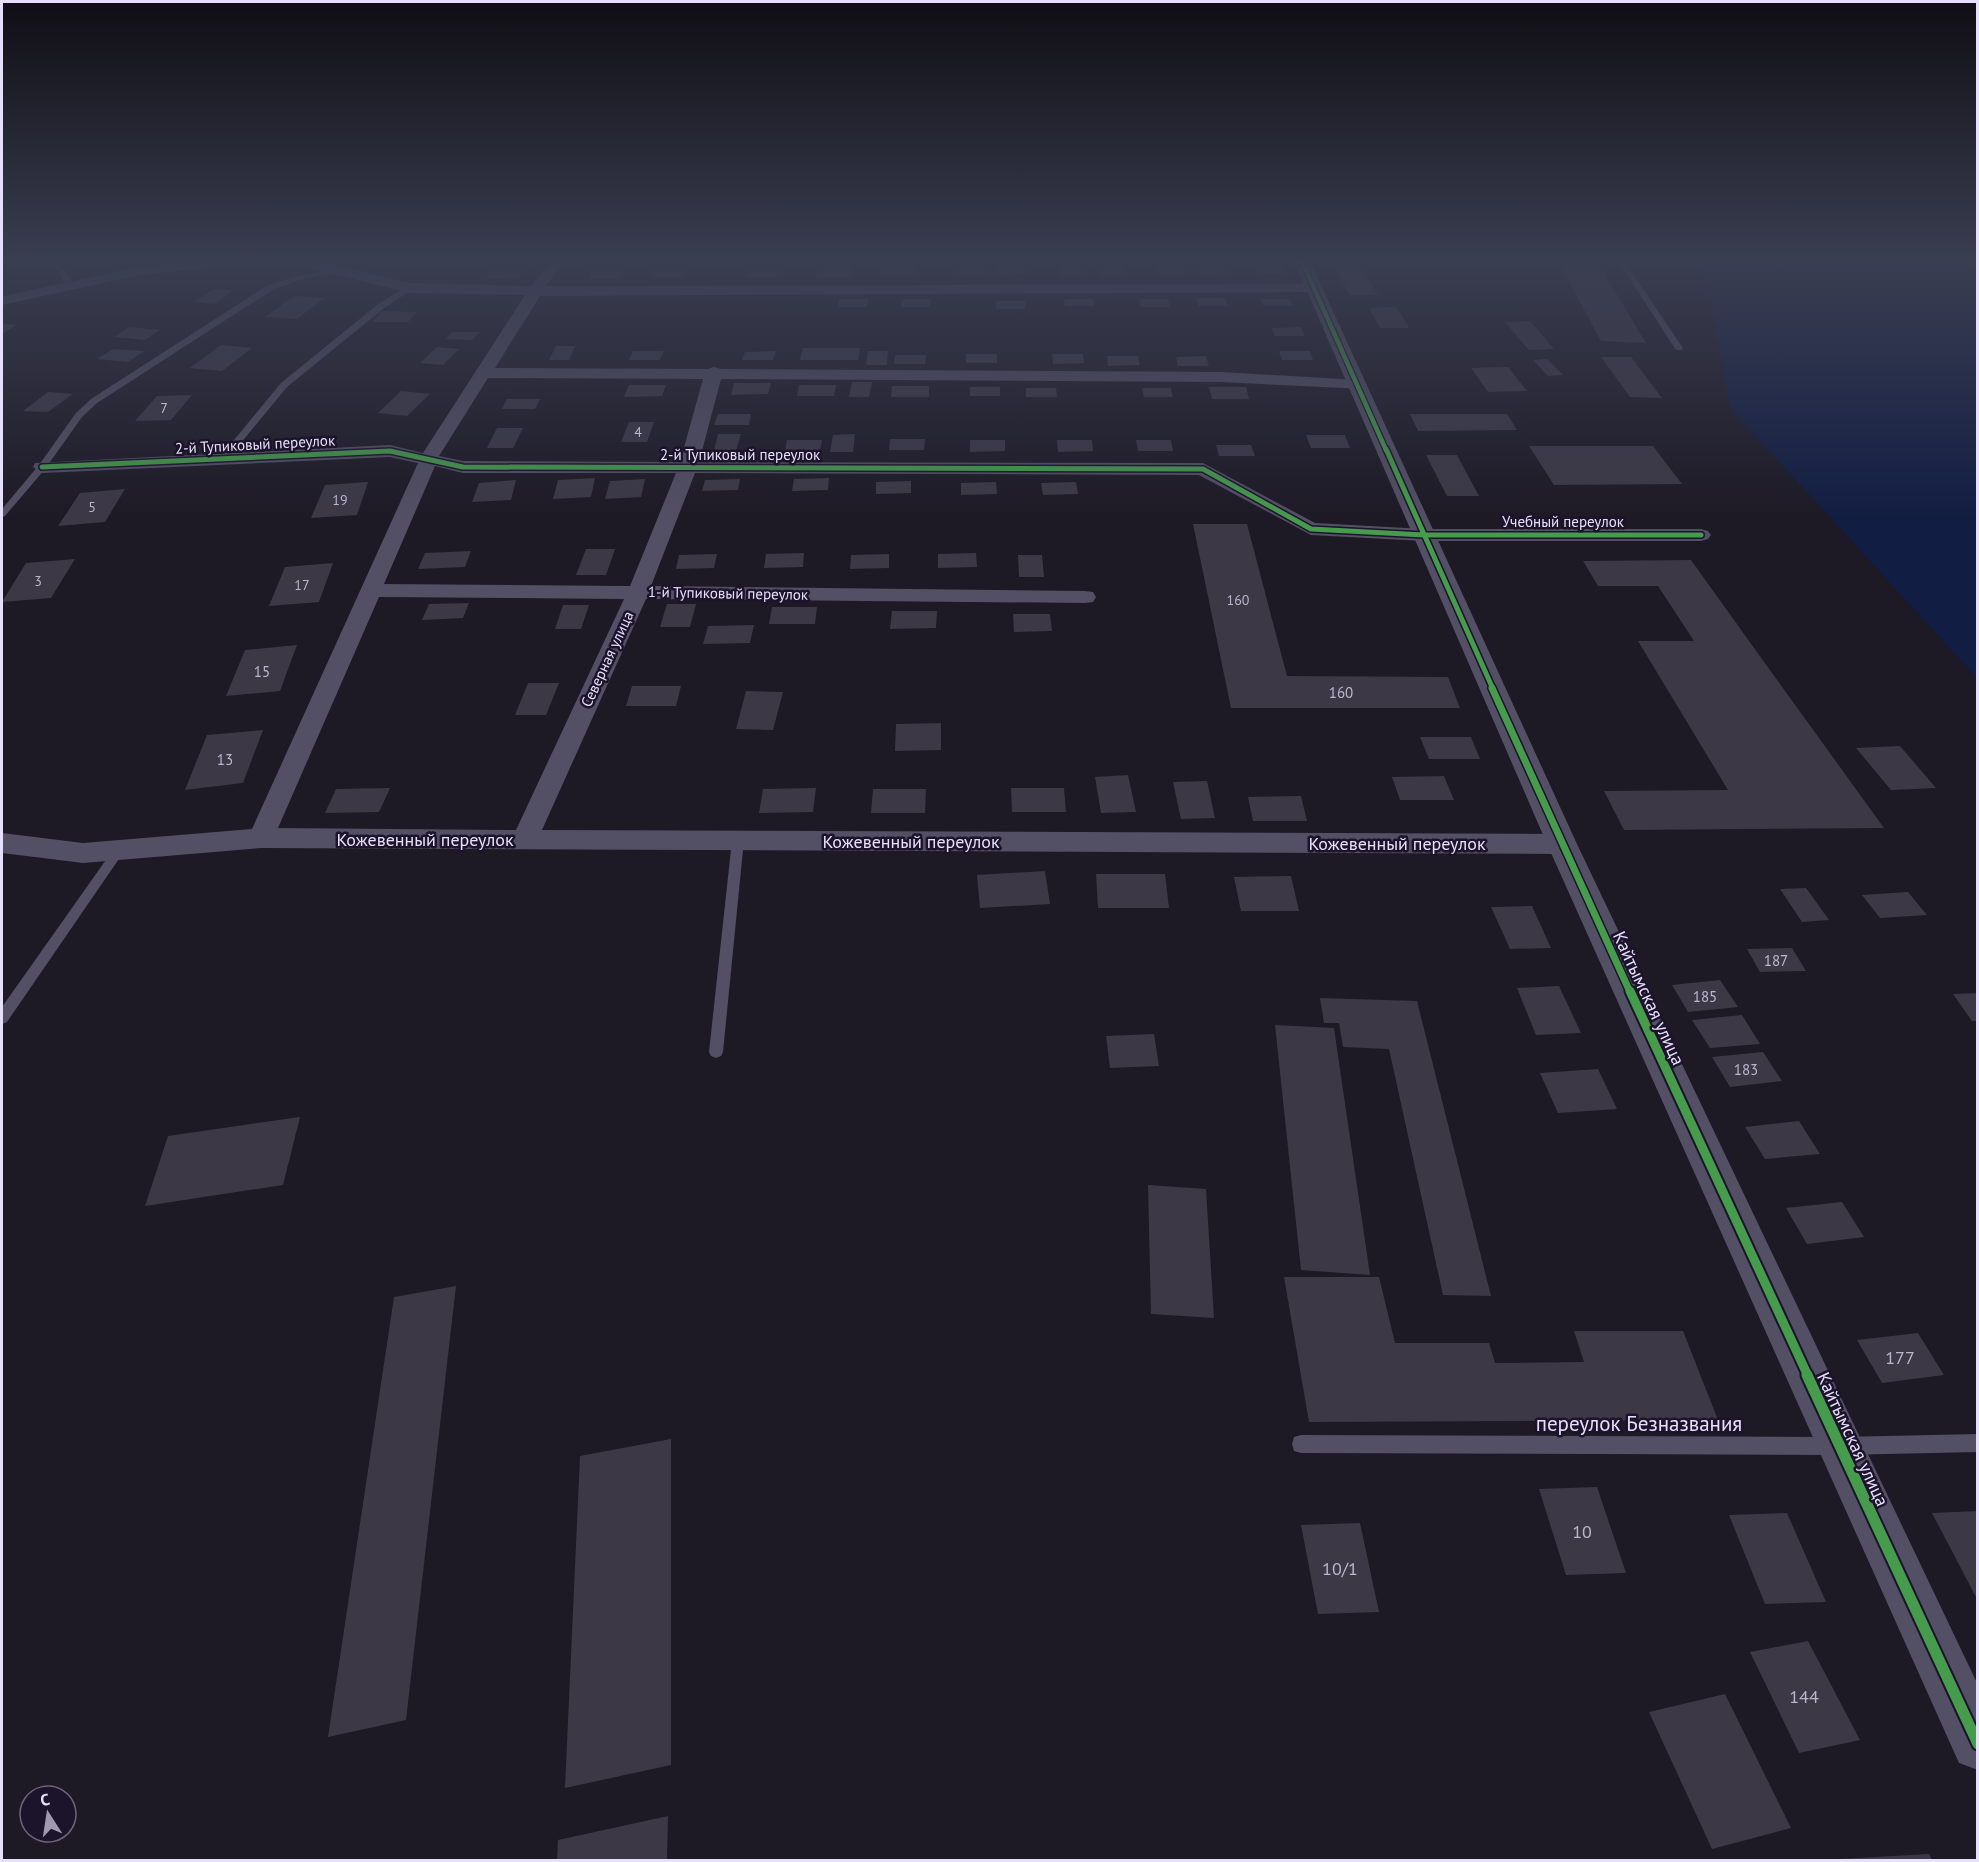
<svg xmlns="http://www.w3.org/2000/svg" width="1979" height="1862" font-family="'PT Sans',sans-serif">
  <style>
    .water { fill: #121d43 }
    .building { fill: #3c3846 }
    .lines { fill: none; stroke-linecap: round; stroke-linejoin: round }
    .service { fill: #534f64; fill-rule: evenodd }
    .minor { fill: #534f64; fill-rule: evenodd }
    .tertiary { fill: #534f64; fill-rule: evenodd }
    .cycleway-far4-casing { stroke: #1b142a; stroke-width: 7 }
    .cycleway-far3-casing { stroke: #1b142a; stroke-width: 8 }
    .cycleway-far2-casing { stroke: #1b142a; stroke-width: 10 }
    .cycleway-far1-casing { stroke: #1b142a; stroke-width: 13 }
    .cycleway-casing { stroke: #1b142a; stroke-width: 15 }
    .cycleway-far4 { stroke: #469c4c; stroke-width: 4.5 }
    .cycleway-far3 { stroke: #469c4c; stroke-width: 5 }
    .cycleway-far2 { stroke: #469c4c; stroke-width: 7 }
    .cycleway-far1 { stroke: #469c4c; stroke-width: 9 }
    .cycleway { stroke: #469c4c; stroke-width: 11 }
    .labels { text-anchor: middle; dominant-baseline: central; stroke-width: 5; stroke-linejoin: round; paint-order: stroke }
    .far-number-label { font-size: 14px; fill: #bcb6ce }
    .far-street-label { font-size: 15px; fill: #e7e0fc; stroke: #1b142a }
    .number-label { font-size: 15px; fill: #bcb6ce }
    .street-label { font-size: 18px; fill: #e7e0fc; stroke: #1b142a }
    .near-number-label { font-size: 18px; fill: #bcb6ce }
    .near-street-label { font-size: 21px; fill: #e7e0fc; stroke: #1b142a }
  </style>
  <rect width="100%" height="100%" fill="#1d1925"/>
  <path class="water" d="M 1703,261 L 1977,261 L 1977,265 L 1960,265 L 1978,280 L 1977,678 L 1730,408 Z"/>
  <path class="building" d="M 1331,261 L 1357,261 L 1378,295 L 1350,295 Z
    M 1558,261 L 1597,261 L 1646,343 L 1601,341 Z
    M 1023,265 L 1025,274 L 998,275 L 996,266 Z
    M 917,266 L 917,275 L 881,276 L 881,267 Z
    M 1282,266 L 1286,274 L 1258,274 L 1255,267 Z
    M 1124,267 L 1126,275 L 1099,275 L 1097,268 Z
    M 1184,267 L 1186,275 L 1159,275 L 1157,268 Z
    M 1226,267 L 1229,274 L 1201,275 L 1198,268 Z
    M 818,268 L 853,268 L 852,277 L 816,277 Z
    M 958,268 L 986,268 L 987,275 L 958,276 Z
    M 1058,268 L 1085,268 L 1087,275 L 1059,275 Z
    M 656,269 L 688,269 L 685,277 L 653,277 Z
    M 747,269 L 779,269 L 777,277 L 745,277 Z
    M 522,270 L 518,278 L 486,279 L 491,271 Z
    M 624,270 L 620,279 L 588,279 L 592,271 Z
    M 214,289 L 233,290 L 214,304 L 194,302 Z
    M 294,296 L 325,298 L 297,319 L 265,317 Z
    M 1196,298 L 1225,298 L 1228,306 L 1199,306 Z
    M 839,299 L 868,299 L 867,307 L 838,307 Z
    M 902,299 L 931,299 L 930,307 L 901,307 Z
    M 1064,299 L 1093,299 L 1094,306 L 1065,306 Z
    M 1139,299 L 1168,299 L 1170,307 L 1141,307 Z
    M 1261,299 L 1290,299 L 1293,306 L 1264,306 Z
    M 996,301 L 1025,301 L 1025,309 L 996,309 Z
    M 1397,307 L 1409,328 L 1380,328 L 1369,308 Z
    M 382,311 L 417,312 L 408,322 L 372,322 Z
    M 1530,321 L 1554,349 L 1529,350 L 1505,322 Z
    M 2,324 L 17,325 L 2,334 Z
    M 129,327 L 160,330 L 145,340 L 114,337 Z
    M 1301,327 L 1305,336 L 1275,336 L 1272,328 Z
    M 452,332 L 479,332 L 473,340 L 446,339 Z
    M 221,345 L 252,348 L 222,371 L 190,368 Z
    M 556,346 L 575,346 L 569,360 L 549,360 Z
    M 437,347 L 459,349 L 443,365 L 420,363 Z
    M 803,348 L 860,348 L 858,360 L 800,360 Z
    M 113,349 L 144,351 L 128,362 L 97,359 Z
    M 633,351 L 664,351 L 660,360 L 629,360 Z
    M 776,351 L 773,360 L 742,360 L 745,352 Z
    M 868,351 L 888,351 L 887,365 L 866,365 Z
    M 1279,351 L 1310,351 L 1313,360 L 1282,360 Z
    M 966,354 L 997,354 L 997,363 L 966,363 Z
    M 1052,354 L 1083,354 L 1084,363 L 1053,364 Z
    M 895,355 L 926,355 L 925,364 L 894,364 Z
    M 1107,356 L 1138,356 L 1140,365 L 1108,366 Z
    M 1206,356 L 1209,366 L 1178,366 L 1176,357 Z
    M 1601,357 L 1631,357 L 1662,398 L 1630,397 Z
    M 1547,359 L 1563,375 L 1548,376 L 1533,360 Z
    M 1508,367 L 1527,391 L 1488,392 L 1471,368 Z
    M 852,382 L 872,382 L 869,397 L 849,397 Z
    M 734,383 L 771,383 L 768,394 L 731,395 Z
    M 629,385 L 666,385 L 662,396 L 624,397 Z
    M 799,385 L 836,385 L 834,396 L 797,396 Z
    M 892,386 L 929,386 L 929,397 L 891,397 Z
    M 970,387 L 1000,387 L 1000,396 L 970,396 Z
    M 1209,387 L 1246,387 L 1249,399 L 1212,399 Z
    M 1026,388 L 1056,388 L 1057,397 L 1026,397 Z
    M 1142,388 L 1171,388 L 1173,397 L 1144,397 Z
    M 401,391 L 430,394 L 407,416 L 378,413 Z
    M 48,392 L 73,394 L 48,412 L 23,411 Z
    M 192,395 L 171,420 L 135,421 L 157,396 Z
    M 507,399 L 540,399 L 535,409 L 502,409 Z
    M 718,414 L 751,414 L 749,425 L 714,425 Z
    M 1410,414 L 1507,414 L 1517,430 L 1418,431 Z
    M 629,422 L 654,422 L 647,442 L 621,442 Z
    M 497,428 L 523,428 L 513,448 L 487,448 Z
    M 718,434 L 741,434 L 736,451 L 714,451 Z
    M 855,434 L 853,452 L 830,452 L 833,435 Z
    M 1306,435 L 1345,435 L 1350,448 L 1311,448 Z
    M 890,439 L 925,439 L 924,450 L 889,450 Z
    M 787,440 L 822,440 L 820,451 L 785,451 Z
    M 970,440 L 1005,440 L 1005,451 L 970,452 Z
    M 1057,440 L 1092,440 L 1093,451 L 1058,452 Z
    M 1136,440 L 1171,440 L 1173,451 L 1138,451 Z
    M 1216,445 L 1251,445 L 1255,456 L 1219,456 Z
    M 1529,446 L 1653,446 L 1682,484 L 1554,485 Z
    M 1426,455 L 1457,455 L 1479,496 L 1447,496 Z
    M 595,478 L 591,497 L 553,499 L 558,480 Z
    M 829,478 L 828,490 L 792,491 L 794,479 Z
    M 645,479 L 641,497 L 605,499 L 610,481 Z
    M 740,479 L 738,490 L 702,491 L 705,480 Z
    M 516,480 L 511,500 L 472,502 L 479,483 Z
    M 911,481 L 911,493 L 876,494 L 876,482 Z
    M 368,482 L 357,515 L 311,518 L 325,485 Z
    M 996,482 L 997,494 L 961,495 L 961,483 Z
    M 1076,482 L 1078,494 L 1043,495 L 1041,483 Z
    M 125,489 L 105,522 L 58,526 L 80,493 Z
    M 1193,524 L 1247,524 L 1287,676 L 1448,677 L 1460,708 L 1231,708 Z
    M 586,549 L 615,549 L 606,575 L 576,575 Z
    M 471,551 L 465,567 L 418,569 L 425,553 Z
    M 804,553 L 803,567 L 764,568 L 766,554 Z
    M 976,553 L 977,567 L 938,568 L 938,554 Z
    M 717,554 L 714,568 L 676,569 L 679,555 Z
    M 889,554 L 889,568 L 850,569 L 851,555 Z
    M 1018,555 L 1042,555 L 1044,577 L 1019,577 Z
    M 75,559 L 51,598 L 2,602 L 26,563 Z
    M 1691,560 L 1767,666 L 1884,828 L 1624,830 L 1604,791 L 1728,790 L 1638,641 L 1694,641 L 1658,586 L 1598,586 L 1583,561 Z
    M 333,563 L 319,602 L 269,606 L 285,567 Z
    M 469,603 L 463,618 L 422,620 L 429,604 Z
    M 667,604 L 696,604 L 690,627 L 660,627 Z
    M 563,605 L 589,605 L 581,629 L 555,629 Z
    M 772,607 L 817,607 L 815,624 L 769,624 Z
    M 892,611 L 937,611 L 936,628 L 890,629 Z
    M 1013,614 L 1050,614 L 1052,631 L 1014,632 Z
    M 754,625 L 750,643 L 703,644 L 708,626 Z
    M 297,645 L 280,691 L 226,696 L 245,650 Z
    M 528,683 L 559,683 L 546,715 L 515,715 Z
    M 632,686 L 681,686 L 676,706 L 626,706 Z
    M 746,691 L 783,692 L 773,730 L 736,729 Z
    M 941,723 L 941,750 L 895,751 L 896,724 Z
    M 263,730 L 243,783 L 185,790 L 207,735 Z
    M 1420,737 L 1471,737 L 1480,759 L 1429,759 Z
    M 1900,746 L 1936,788 L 1891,790 L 1856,748 Z
    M 1128,775 L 1136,812 L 1101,813 L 1095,777 Z
    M 1444,776 L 1454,800 L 1400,800 L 1392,777 Z
    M 1207,781 L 1215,818 L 1181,819 L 1173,782 Z
    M 390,788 L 379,812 L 325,813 L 336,789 Z
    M 816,788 L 813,812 L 759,813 L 763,789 Z
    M 1011,788 L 1064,788 L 1066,812 L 1012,812 Z
    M 873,789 L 926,789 L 925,813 L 871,813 Z
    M 1301,796 L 1307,821 L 1253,821 L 1248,797 Z
    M 1045,871 L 1050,904 L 980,908 L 977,875 Z
    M 1096,874 L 1165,874 L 1169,908 L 1098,908 Z
    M 1291,876 L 1299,911 L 1241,911 L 1234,877 Z
    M 1806,888 L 1829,920 L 1802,922 L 1780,889 Z
    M 1908,892 L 1927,915 L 1880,918 L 1862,895 Z
    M 1532,906 L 1551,948 L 1510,949 L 1491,907 Z
    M 1792,948 L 1806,971 L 1760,972 L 1747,949 Z
    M 1720,980 L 1738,1007 L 1688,1012 L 1672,985 Z
    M 1559,986 L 1581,1033 L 1536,1035 L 1517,988 Z
    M 1978,993 L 1978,1021 L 1972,1021 L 1953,994 Z
    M 1320,998 L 1417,1001 L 1491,1296 L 1443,1295 L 1389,1049 L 1343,1047 L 1339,1023 L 1324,1023 Z
    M 1742,1015 L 1760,1044 L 1710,1048 L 1692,1020 Z
    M 1275,1025 L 1334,1028 L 1370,1275 L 1301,1270 Z
    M 1154,1034 L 1159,1066 L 1110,1068 L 1106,1036 Z
    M 1763,1052 L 1782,1081 L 1730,1087 L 1712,1057 Z
    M 1598,1069 L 1617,1109 L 1558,1113 L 1540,1073 Z
    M 300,1117 L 283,1185 L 145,1206 L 168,1136 Z
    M 1799,1121 L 1820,1154 L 1765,1159 L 1745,1127 Z
    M 1148,1185 L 1206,1189 L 1214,1318 L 1151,1314 Z
    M 1842,1202 L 1864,1237 L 1807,1244 L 1786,1208 Z
    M 1284,1277 L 1379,1277 L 1395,1343 L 1489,1343 L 1495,1363 L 1584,1362 L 1574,1331 L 1683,1331 L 1718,1420 L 1309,1422 Z
    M 456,1286 L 406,1720 L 328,1737 L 394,1297 Z
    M 1918,1333 L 1944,1375 L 1882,1383 L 1857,1340 Z
    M 671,1439 L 671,1765 L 565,1788 L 580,1456 Z
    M 1597,1487 L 1626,1573 L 1566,1575 L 1539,1489 Z
    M 1978,1511 L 1978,1601 L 1932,1513 Z
    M 1787,1513 L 1826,1602 L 1765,1604 L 1729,1515 Z
    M 1360,1523 L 1379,1612 L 1318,1614 L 1301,1525 Z
    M 1808,1641 L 1860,1740 L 1799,1753 L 1750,1652 Z
    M 1725,1694 L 1791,1828 L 1712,1849 L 1649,1712 Z
    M 668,1816 L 667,1860 L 557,1860 L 558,1840 Z
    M 1929,1854 L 1932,1860 L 1841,1860 L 1841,1859 Z"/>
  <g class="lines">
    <path class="service" d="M 45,261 C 59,261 71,275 74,288 L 68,288 L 56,268 Z
      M 1618,261 L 1624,261 L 1683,348 L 1682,350 L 1676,350 Z
      M 339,269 L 341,270 L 341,272 L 303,279 L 274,289 L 97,403 L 82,417 L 45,469 L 5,516 L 2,517 L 2,509 L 39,465 L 76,413 L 91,399 L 268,285 L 302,275 Z
      M 407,286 L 414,288 L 383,309 L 287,387 L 226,461 L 220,461 L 220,457 L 281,383 L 377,305 Z
      M 738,835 L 744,840 L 723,1052 L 721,1056 L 716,1058 L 711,1056 L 709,1052 L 732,840 Z
      M 119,845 L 125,850 L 123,853 L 7,1022 L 2,1024 L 2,1007 L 115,847 Z
      M 1978,1434 L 1978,1452 L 1840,1455 L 1301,1453 L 1294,1451 L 1292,1444 L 1294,1437 L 1301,1435 L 1840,1437 Z"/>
    <path class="minor" d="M 195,261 L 240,261 L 233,265 L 139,275 L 2,305 L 2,297 L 4,296 L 139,267 Z
      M 292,261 L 316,261 L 410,283 L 531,286 L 551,261 L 565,261 L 546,286 L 1315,284 L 1323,289 L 1320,292 L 540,296 L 495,368 L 708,369 L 714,367 L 721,369 L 1221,372 L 1358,380 L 1364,381 L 1367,385 L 1364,389 L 1221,382 L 721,379 L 699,462 L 1203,463 L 1315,523 L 1424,529 L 1701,529 L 1708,531 L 1711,535 L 1708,539 L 1701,541 L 1424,541 L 1311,535 L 1199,475 L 695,473 L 651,586 L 1085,591 L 1093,592 L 1096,597 L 1093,602 L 1085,603 L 646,599 L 542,830 L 1562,834 L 1571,837 L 1575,844 L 1571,851 L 1562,854 L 261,848 L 83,863 L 2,853 L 2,833 L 83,843 L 252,829 L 418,463 L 390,457 L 42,473 L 33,467 L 35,463 L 390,445 L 423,453 L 525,295 L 410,293 L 294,264 ZM 488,378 L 703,379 L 680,462 L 463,461 L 439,456 ZM 435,466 L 463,473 L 676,473 L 630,586 L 384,584 ZM 379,597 L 624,599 L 516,830 L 278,828 Z"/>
    <path class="tertiary" d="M 1294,261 L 1310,261 L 1577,844 L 1978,1685 L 1978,1770 L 1959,1763 L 1547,844 Z"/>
    <defs>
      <path id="cycleway-far4" d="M 1302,261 L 1386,450"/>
      <path id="cycleway-far3" d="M 1386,449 L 1493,689
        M 42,467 L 390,451 L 463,467 L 1203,469 L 1311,529 L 1424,535 L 1701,535"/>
      <path id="cycleway-far2" d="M 1492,688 L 1630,992"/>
      <path id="cycleway-far1" d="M 1630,991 L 1808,1376"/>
      <path id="cycleway" d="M 1807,1375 L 1978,1744"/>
    </defs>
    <use href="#cycleway-far4" class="cycleway-far4-casing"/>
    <use href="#cycleway-far3" class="cycleway-far3-casing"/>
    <use href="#cycleway-far2" class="cycleway-far2-casing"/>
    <use href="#cycleway-far1" class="cycleway-far1-casing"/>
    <use href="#cycleway" class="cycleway-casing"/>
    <use href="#cycleway-far4" class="cycleway-far4"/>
    <use href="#cycleway-far3" class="cycleway-far3"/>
    <use href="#cycleway-far2" class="cycleway-far2"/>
    <use href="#cycleway-far1" class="cycleway-far1"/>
    <use href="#cycleway" class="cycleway"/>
  </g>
  <linearGradient id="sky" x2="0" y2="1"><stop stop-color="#100e14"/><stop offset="0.5" stop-color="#3a3e51"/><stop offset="1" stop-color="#3a3e51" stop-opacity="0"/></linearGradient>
  <rect width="1979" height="521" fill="url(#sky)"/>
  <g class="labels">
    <g class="far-number-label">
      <text x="164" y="408">7</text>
      <text x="638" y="432">4</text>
      <text x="340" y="500">19</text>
      <text x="92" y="507">5</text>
      <text x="38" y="581">3</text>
      <text x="302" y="585">17</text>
      <text x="1238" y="600">160</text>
    </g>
    <g class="far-street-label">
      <text transform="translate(255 444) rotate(-3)">2-й Тупиковый переулок</text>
      <text x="740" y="454">2-й Тупиковый переулок</text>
      <text x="1563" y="521">Учебный переулок</text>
      <text transform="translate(728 593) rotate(1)">1-й Тупиковый переулок</text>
      <text transform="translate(607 659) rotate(-65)">Северная улица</text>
    </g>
    <g class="number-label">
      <text x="262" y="671">15</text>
      <text x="1341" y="692">160</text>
      <text x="225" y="759">13</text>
      <text x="1776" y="960">187</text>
      <text x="1705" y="996">185</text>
      <text x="1746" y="1069">183</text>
    </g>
    <g class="street-label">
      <text x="425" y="839">Кожевенный переулок</text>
      <text x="911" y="841">Кожевенный переулок</text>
      <text x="1397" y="843">Кожевенный переулок</text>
      <text transform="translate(1649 998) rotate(65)">Кайтымская улица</text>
      <text transform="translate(1853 1439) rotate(65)">Кайтымская улица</text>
    </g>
    <g class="near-number-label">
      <text x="1900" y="1357">177</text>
      <text x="1582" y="1531">10</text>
      <text x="1340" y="1568">10/1</text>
      <text x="1804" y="1696">144</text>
    </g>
    <g class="near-street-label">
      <text x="1639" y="1423">переулок Безназвания</text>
    </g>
  </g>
  <rect width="1979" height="1862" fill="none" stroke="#e7e0fc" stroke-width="6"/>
  <g transform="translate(48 1814) rotate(348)"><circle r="28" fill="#1b142a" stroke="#6d667e" stroke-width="1.5"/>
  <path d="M0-4.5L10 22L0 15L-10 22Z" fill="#a09ab1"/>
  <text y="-9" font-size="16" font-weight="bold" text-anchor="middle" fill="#e7e0fc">С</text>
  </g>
</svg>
